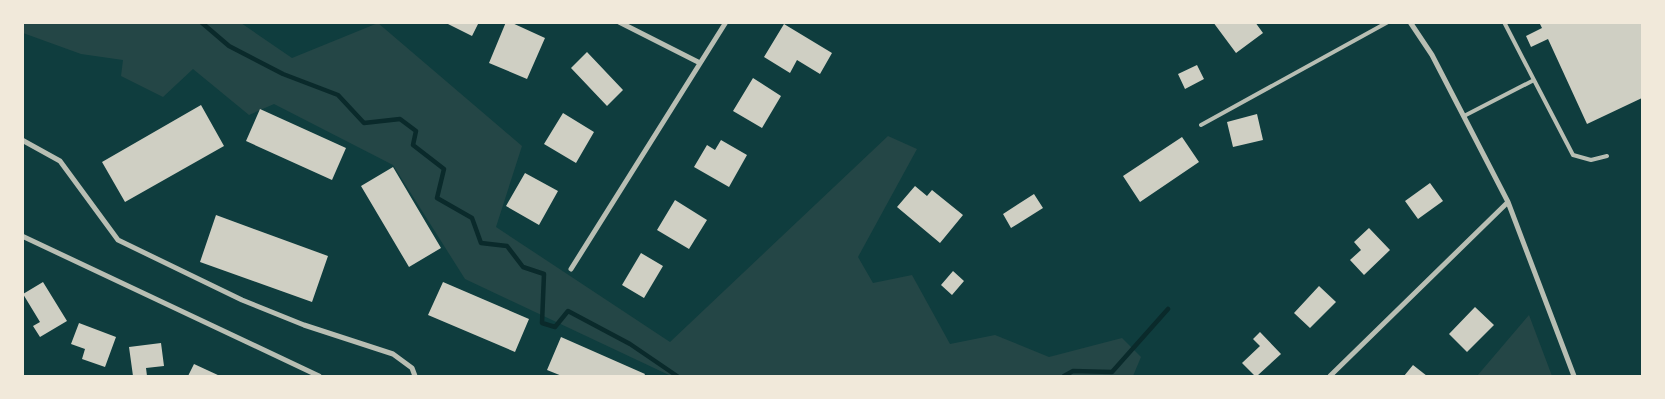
<svg xmlns="http://www.w3.org/2000/svg" width="1665" height="399" font-family="Raleway,sans-serif">
  <style>
    .green { fill: #244646 }
    .lines { fill: none; stroke-linecap: round; stroke-linejoin: round }
    .stream { stroke: #0a2a2b; stroke-width: 4.5 }
    .building { fill: #cfcfc3 }
    .service { stroke: #b8beb3; stroke-width: 4 }
    .minor { stroke: #b8beb3; stroke-width: 5 }
  </style>
  <rect width="100%" height="100%" fill="#0f3d3e"/>
  <path class="green" d="M 22,23 L 241,23 L 292,58 L 378,23 L 522,146 L 496,227 L 670,342 L 888,136 L 917,149 L 858,257 L 873,283 L 912,275 L 950,344 L 995,335 L 1049,357 L 1122,338 L 1141,357 L 1133,376 L 671,376 L 465,279 L 393,165 L 274,104 L 249,115 L 193,69 L 163,97 L 121,76 L 123,60 L 81,54 L 23,33 Z
    M 1529,315 L 1552,376 L 1477,376 Z"/>
  <g class="lines">
    <path class="stream" d="M 201,22 L 229,46 L 283,74 L 338,95 L 364,123 L 400,119 L 416,131 L 413,145 L 444,169 L 437,198 L 472,218 L 481,243 L 507,246 L 523,267 L 544,274 L 542,323 L 555,327 L 568,311 L 630,344 L 677,376
      M 1064,376 L 1073,371 L 1112,372 L 1168,309"/>
  </g>
  <path class="building" d="M 444,22 L 479,22 L 472,36 Z
    M 506,22 L 510,22 L 545,38 L 527,79 L 489,63 Z
    M 1213,22 L 1255,22 L 1263,33 L 1236,53 Z
    M 1539,22 L 1642,22 L 1642,98 L 1587,124 L 1548,39 L 1531,47 L 1526,36 L 1542,28 Z
    M 784,24 L 832,53 L 820,74 L 797,60 L 790,73 L 764,57 Z
    M 587,52 L 623,90 L 607,106 L 571,68 Z
    M 1197,65 L 1204,79 L 1185,89 L 1178,74 Z
    M 753,78 L 781,96 L 762,128 L 733,111 Z
    M 201,105 L 224,146 L 125,202 L 102,162 Z
    M 260,109 L 346,148 L 332,180 L 246,141 Z
    M 563,113 L 594,132 L 576,163 L 544,144 Z
    M 1257,114 L 1263,140 L 1233,147 L 1227,122 Z
    M 1182,137 L 1199,162 L 1140,202 L 1123,176 Z
    M 721,140 L 747,155 L 729,187 L 694,167 L 707,145 L 715,150 Z
    M 393,167 L 441,248 L 409,267 L 361,186 Z
    M 525,173 L 558,191 L 539,225 L 506,206 Z
    M 1430,183 L 1443,201 L 1418,219 L 1405,201 Z
    M 915,186 L 927,196 L 932,190 L 963,215 L 940,243 L 897,207 Z
    M 1034,194 L 1043,208 L 1011,228 L 1003,214 Z
    M 675,200 L 707,220 L 689,249 L 657,230 Z
    M 216,215 L 328,256 L 312,302 L 200,262 Z
    M 1369,228 L 1390,250 L 1364,275 L 1350,260 L 1361,250 L 1354,242 Z
    M 641,253 L 663,266 L 644,298 L 622,285 Z
    M 953,271 L 964,281 L 952,295 L 941,285 Z
    M 43,282 L 67,321 L 40,337 L 33,326 L 40,322 L 23,294 Z
    M 443,282 L 529,319 L 515,352 L 428,315 Z
    M 1319,286 L 1336,302 L 1310,328 L 1294,313 Z
    M 1475,307 L 1494,325 L 1467,352 L 1449,334 Z
    M 79,323 L 116,337 L 105,367 L 82,359 L 85,349 L 71,344 Z
    M 1260,332 L 1281,354 L 1257,376 L 1255,376 L 1242,363 L 1260,346 L 1253,339 Z
    M 561,337 L 645,374 L 644,376 L 562,376 L 547,370 Z
    M 161,343 L 164,366 L 146,368 L 147,376 L 133,376 L 129,347 Z
    M 194,364 L 220,376 L 188,376 Z
    M 1413,365 L 1427,376 L 1404,376 Z"/>
  <g class="lines">
    <path class="service" d="M 1534,80 L 1573,155 L 1591,160 L 1607,156
      M 1464,116 L 1534,80 L 1504,22
      M 1201,125 L 1388,22"/>
    <path class="minor" d="M 619,22 L 700,63
      M 1410,22 L 1432,55 L 1508,202 L 1574,376
      M 22,140 L 60,161 L 118,240 L 242,300 L 304,325 L 393,354 L 412,368 L 415,376
      M 22,236 L 319,376
      M 571,269 L 726,22
      M 1330,376 L 1508,202"/>
  </g>
  <rect width="1665" height="399" fill="none" stroke="#f1e9da" stroke-width="48"/>
</svg>
